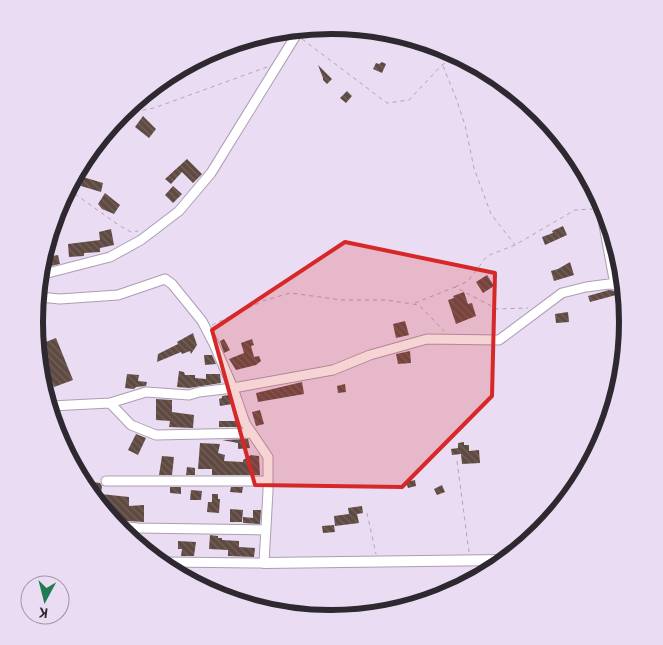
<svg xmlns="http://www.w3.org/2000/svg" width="663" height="645" font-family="'DM Sans',sans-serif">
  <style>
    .building { fill: url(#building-back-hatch) }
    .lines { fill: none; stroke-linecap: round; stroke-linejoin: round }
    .minor-casing { stroke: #ab9eb2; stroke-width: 11 }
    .tertiary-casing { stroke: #ab9eb2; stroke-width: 12 }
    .path { stroke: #b1a5b7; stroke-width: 1; stroke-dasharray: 4 4; stroke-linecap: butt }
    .minor { stroke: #fff; stroke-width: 9 }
    .tertiary { stroke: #fff; stroke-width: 10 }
    .marked { fill: #d62828; fill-opacity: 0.2; stroke: #d62828; stroke-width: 4; stroke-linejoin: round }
    .rim { fill: none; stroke: #2e2830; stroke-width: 6 }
  </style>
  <defs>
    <pattern id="building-back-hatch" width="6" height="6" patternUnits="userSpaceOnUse" patternTransform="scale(1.25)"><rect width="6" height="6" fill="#5f4a42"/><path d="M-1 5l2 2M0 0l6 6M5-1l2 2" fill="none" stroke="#72615b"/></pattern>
  </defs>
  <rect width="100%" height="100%" fill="#eadcf2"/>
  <path class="building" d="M 382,62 L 386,64 L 382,73 L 373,69 L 376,63 L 379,64 Z
    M 318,65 L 332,79 L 327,84 L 323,80 L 323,78 Z
    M 347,91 L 352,96 L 346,103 L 340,98 Z
    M 143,116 L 156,129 L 149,138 L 135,127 Z
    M 187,159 L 202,174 L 193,183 L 182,172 L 171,184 L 165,179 Z
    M 83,177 L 103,183 L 101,192 L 81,186 Z
    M 173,186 L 182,194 L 173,203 L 165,195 Z
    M 105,193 L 120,205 L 114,214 L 102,209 L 98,204 Z
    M 563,226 L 567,235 L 545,245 L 542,237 L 553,233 L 552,231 Z
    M 111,229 L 114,245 L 100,248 L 100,252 L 84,253 L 84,256 L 69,257 L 68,244 L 100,240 L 99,232 Z
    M 58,255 L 60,264 L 46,267 L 47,257 Z
    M 570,262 L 574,275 L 554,281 L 551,271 L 558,269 Z
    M 487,275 L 494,286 L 483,293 L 476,282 Z
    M 609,290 L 615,291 L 616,295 L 590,302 L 588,296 Z
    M 464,292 L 468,304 L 472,303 L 476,316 L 456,324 L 448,300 L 454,298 L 453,296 Z
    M 568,312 L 569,322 L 556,323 L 555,314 Z
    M 405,321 L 409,335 L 396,338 L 393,324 Z
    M 193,333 L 197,345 L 191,354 L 190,351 L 182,354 L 181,352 L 157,362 L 158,354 L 178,344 L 177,342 Z
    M 56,338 L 73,380 L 54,387 L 38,345 Z
    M 224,339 L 230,350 L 224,353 L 220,341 Z
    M 252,339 L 254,345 L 251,346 L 254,357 L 259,356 L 261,361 L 256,365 L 236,370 L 229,359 L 244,353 L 241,343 Z
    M 410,351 L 411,363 L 398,364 L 396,354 Z
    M 204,355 L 212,355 L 216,364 L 205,365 Z
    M 179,371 L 184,372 L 185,375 L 195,375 L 195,378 L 206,379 L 206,374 L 220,374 L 221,383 L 189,388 L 177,387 Z
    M 127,374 L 139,375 L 138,381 L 147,382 L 146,386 L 136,387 L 134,389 L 125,388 Z
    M 302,382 L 304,394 L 258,402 L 256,393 Z
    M 345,384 L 346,392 L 338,393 L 337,386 Z
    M 229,395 L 232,404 L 220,406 L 219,399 L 222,398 L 222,396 Z
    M 156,399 L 172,400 L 172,412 L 194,415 L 193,428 L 169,427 L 170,421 L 156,420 Z
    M 260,410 L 264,424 L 256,426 L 252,412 Z
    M 219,421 L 238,421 L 240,427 L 219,427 Z
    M 136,434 L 146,438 L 138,455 L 128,450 Z
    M 248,439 L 250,448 L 238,449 L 238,443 L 222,440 Z
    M 464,442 L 464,445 L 469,445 L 469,451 L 479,450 L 480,463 L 462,464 L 461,454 L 452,455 L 451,449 L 458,448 L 458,443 Z
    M 200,443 L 220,444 L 218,453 L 225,455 L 224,461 L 243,462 L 243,460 L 251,455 L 259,456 L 260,475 L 212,475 L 212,469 L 198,469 Z
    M 162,456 L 174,457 L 172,475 L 159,475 Z
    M 187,467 L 195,468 L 195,475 L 186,475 Z
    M 415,480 L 416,486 L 408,488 L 406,482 Z
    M 91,482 L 100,483 L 102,486 L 101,494 L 129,497 L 129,506 L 144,505 L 144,522 L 113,520 L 90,486 Z
    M 442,485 L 445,492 L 437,495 L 434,489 Z
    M 170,487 L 181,487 L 181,494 L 170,493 Z
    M 231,487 L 243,487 L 242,493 L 230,492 Z
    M 191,490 L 202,491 L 201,500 L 190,500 Z
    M 212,494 L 218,494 L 218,499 L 220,499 L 219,513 L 207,512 L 208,502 L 212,502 Z
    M 362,506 L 363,513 L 357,514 L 359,523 L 335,526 L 334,516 L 349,514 L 348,508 Z
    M 230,509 L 243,510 L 242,522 L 230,522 Z
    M 253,510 L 261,510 L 260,524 L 243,523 L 243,517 L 253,518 Z
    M 334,525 L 335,532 L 323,533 L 322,526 Z
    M 123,533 L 135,534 L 136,543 L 123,534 Z
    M 210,535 L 218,536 L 218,538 L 222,538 L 222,540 L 239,541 L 239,547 L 255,548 L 254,557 L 228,556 L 228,550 L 209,549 Z
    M 178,541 L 196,542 L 194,556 L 181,556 L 182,549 L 178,549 Z"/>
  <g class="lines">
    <defs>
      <path id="minor" d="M 599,198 L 615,285
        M 44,274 L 110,257 L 141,240 L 179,211 L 211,173 L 298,32
        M 39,297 L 60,299 L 118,295 L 165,279 L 172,284 L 202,321 L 214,344 L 233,388 L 245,423 L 268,457 L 268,491 L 264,563 L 165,562
        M 51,406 L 110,403
        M 251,433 L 156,435 L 131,425 L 110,403 L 146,392 L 189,395 L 199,392 L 233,388 L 333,370 L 370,355 L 427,339 L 499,340 L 562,293 L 586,287 L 609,284 L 619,285 L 624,299 L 626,339
        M 106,481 L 268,481
        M 117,526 L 138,528 L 266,530"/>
      <path id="tertiary" d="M 264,563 L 501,560"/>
    </defs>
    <use href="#minor" class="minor-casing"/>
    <use href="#tertiary" class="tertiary-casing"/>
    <path class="path" d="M 302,39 L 387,103 L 409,100 L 442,65 L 457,55
      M 443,66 L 456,98 L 465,125 L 474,168 L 491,214 L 515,245
      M 119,115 L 154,108 L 267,67
      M 75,194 L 120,226 L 131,232 L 138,231
      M 455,287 L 468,281 L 487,256 L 515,245 L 575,210 L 592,209
      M 415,303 L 455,287 L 497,309 L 528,308
      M 212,325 L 263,301 L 290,293 L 342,300 L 386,300 L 419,305 L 444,331
      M 457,461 L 469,552
      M 367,513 L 376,554"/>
    <use href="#minor" class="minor"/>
    <use href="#tertiary" class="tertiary"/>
  </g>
  <path class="marked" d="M 345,242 L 495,273 L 492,396 L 402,487 L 255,485 L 212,330 Z"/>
  <path d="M0 0H663V645H0ZM43 322a288 288 0 1 1 576 0a288 288 0 1 1-576 0Z" fill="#eadcf2" fill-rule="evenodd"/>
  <path class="rim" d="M43 322a288 288 0 1 1 576 0a288 288 0 1 1-576 0Z"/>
  <g transform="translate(45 600) rotate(187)"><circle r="24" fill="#eadcf2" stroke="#9f94a4"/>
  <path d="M0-4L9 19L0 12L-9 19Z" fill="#1f7b51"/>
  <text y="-8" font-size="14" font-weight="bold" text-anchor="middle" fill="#2e2830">K</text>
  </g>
</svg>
